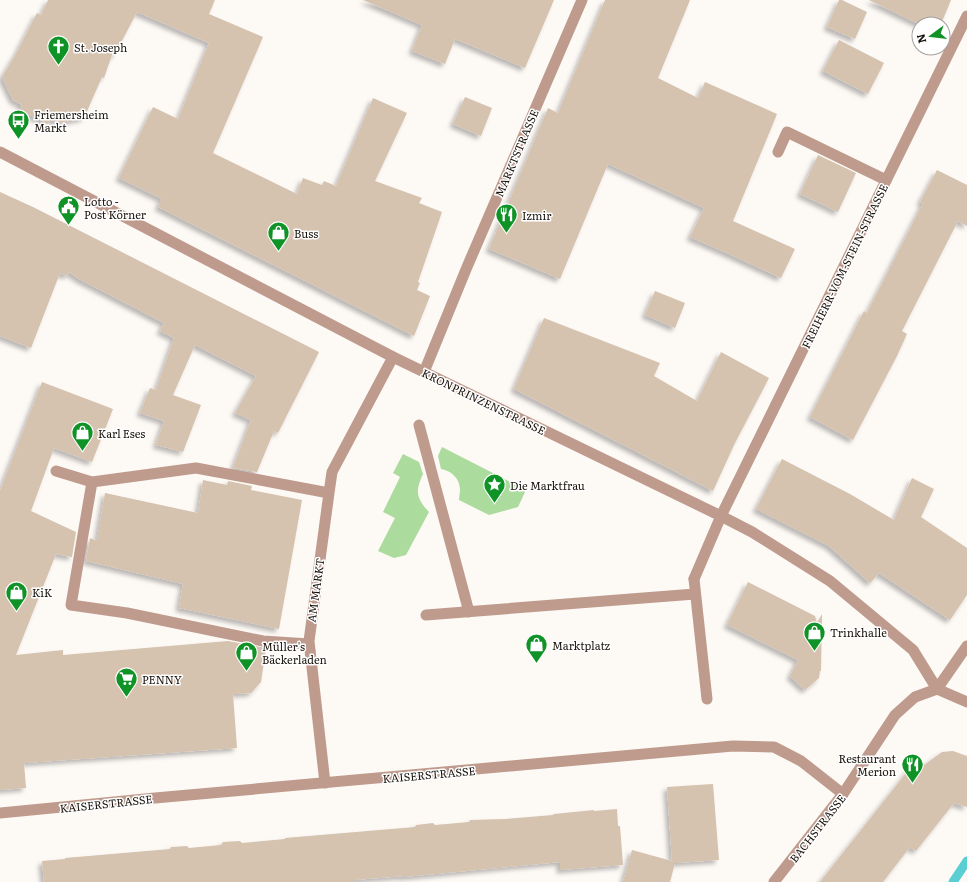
<svg xmlns="http://www.w3.org/2000/svg" width="967" height="882" font-family="Literata,serif">
  <style>
    .green { fill: #abdb9d }
    .lines { fill: none; stroke-linecap: round; stroke-linejoin: round }
    .stream { stroke: #59cfd3; stroke-width: 9 }
    .building { fill: #d5c2af; filter: url(#shadow) }
    .service { stroke: #bf9b8e; stroke-width: 11 }
    .pedestrian { stroke: #bf9b8e; stroke-width: 11 }
    .minor { stroke: #bf9b8e; stroke-width: 11 }
    .tertiary { stroke: #bf9b8e; stroke-width: 11 }
    .labels { text-anchor: middle; dominant-baseline: central; stroke-width: 3; stroke-linejoin: round; paint-order: stroke }
    .poi-label { font-size: 11px; fill: #19130c; stroke: #fff; text-anchor: start }
    .street-label { font-size: 11px; fill: #19130c; stroke: #fff }
  </style>
  <defs>
    <filter id="shadow"><feDropShadow dx="-3.5" dy="3.5" stdDeviation="2" flood-color="#0004"/></filter>
  </defs>
  <rect width="100%" height="100%" fill="#fdf9f5"/>
  <path class="green" d="M 442,447 L 526,490 L 518,507 L 489,515 L 459,500 C 459,497 460,493 460,490 C 460,479 452,471 441,469 L 438,456 Z
    M 403,454 L 419,462 L 423,474 C 415,491 416,498 429,512 L 406,555 L 394,558 L 378,551 L 395,518 L 383,512 L 400,477 L 393,473 Z"/>
  <g class="lines">
    <path class="stream" d="M 953,882 L 967,861"/>
  </g>
  <path class="building" d="M 48,0 L 215,0 L 209,14 L 263,37 L 213,153 L 297,194 L 303,178 L 322,185 L 324,181 L 336,186 L 373,98 L 407,113 L 375,181 L 422,198 L 419,203 L 442,212 L 418,282 L 420,283 L 417,290 L 430,296 L 414,336 L 158,207 L 162,199 L 119,178 L 153,107 L 178,119 L 209,43 L 137,12 L 114,56 L 112,55 L 104,78 L 102,77 L 84,118 L 59,123 L 50,119 L 48,124 L 20,110 L 22,105 L 13,100 L 2,77 L 16,54 L 37,13 L 41,15 Z
    M 363,0 L 554,0 L 525,68 L 455,39 L 445,64 L 412,51 L 422,25 Z
    M 605,0 L 690,0 L 658,78 L 698,98 L 705,82 L 777,114 L 733,221 L 795,249 L 781,278 L 729,254 L 690,237 L 704,208 L 608,164 L 560,279 L 489,249 L 548,108 L 558,113 Z
    M 839,0 L 842,0 L 867,12 L 855,39 L 827,27 Z
    M 869,0 L 951,0 L 941,24 L 919,24 Z
    M 839,40 L 884,63 L 868,94 L 823,71 Z
    M 465,97 L 492,108 L 481,136 L 453,124 Z
    M 818,155 L 856,173 L 838,212 L 800,194 Z
    M 937,170 L 967,185 L 967,226 L 958,221 L 902,331 L 907,334 L 897,356 L 853,440 L 810,417 L 864,311 L 867,313 L 923,203 L 920,202 Z
    M 0,192 L 33,207 L 319,352 L 278,433 L 274,431 L 257,472 L 233,468 L 251,420 L 235,413 L 256,376 L 195,345 L 173,395 L 201,405 L 183,452 L 156,445 L 164,421 L 140,413 L 150,388 L 156,390 L 174,338 L 160,331 L 164,323 L 79,279 L 69,272 L 67,276 L 60,273 L 31,348 L 0,336 Z
    M 655,291 L 685,303 L 675,328 L 645,315 Z
    M 544,318 L 660,363 L 654,376 L 697,401 L 721,352 L 769,378 L 735,443 L 713,491 L 514,389 Z
    M 42,382 L 113,409 L 92,462 L 54,448 L 31,511 L 76,532 L 72,557 L 56,554 L 16,655 L 63,650 L 63,655 L 228,641 L 266,648 L 261,682 L 251,693 L 233,694 L 237,748 L 24,763 L 26,788 L 0,790 L 0,491 Z
    M 782,459 L 850,494 L 894,520 L 912,478 L 934,489 L 921,517 L 967,548 L 967,595 L 950,620 L 879,573 L 870,583 L 829,546 L 756,509 Z
    M 203,480 L 227,485 L 228,481 L 252,486 L 251,490 L 302,500 L 279,629 L 179,608 L 183,584 L 86,561 L 90,538 L 97,541 L 105,493 L 198,513 Z
    M 748,582 L 815,616 L 817,623 L 822,614 L 821,671 L 820,671 L 819,678 L 805,690 L 790,676 L 798,660 L 727,625 Z
    M 953,751 L 967,756 L 967,807 L 954,803 L 916,851 L 910,847 L 883,882 L 820,882 L 914,763 L 920,768 L 942,752 Z
    M 713,784 L 719,860 L 675,863 L 670,882 L 623,882 L 632,850 L 672,861 L 667,787 Z
    M 617,809 L 618,826 L 620,826 L 623,865 L 560,870 L 560,862 L 403,877 L 403,876 L 354,880 L 354,882 L 44,882 L 42,861 L 65,859 L 65,858 L 170,849 L 171,847 L 187,846 L 189,848 L 221,845 L 223,842 L 240,841 L 242,843 L 285,839 L 285,838 L 415,827 L 416,825 L 433,823 L 435,825 L 469,822 L 470,820 L 505,819 L 553,815 L 554,814 L 594,810 L 594,811 Z"/>
  <g class="lines">
    <path class="service" d="M 778,152 L 787,132 L 886,180
      M 56,471 L 92,482 L 196,468 L 329,493
      M 92,482 L 71,605 L 127,613 L 263,641 L 309,644
      M 694,579 L 721,516
      M 325,783 L 309,641 L 329,493 L 332,472 L 393,357"/>
    <path class="pedestrian" d="M 419,425 L 469,612
      M 694,579 L 707,699
      M 426,615 L 695,594"/>
    <path class="minor" d="M 0,152 L 393,357 L 721,516 L 752,532 L 830,581 L 913,650 L 937,689 L 967,646
      M 424,372 L 467,267 L 582,0
      M 721,516 L 967,16
      M 0,813 L 155,798 L 733,746 L 774,747 L 801,761 L 843,794"/>
    <path class="tertiary" d="M 774,882 L 843,794 L 895,715 L 915,697 L 937,689 L 967,702"/>
  </g>
  <defs>
    <symbol id="church-pin" viewBox="-11 -11 22 30"><path d="M0 17L-7.5 6A9.5 9.5 0 1 1 7.5 6Z" fill="#0f9326" stroke="#fff"/><path d="M-1.2-6h2.4v3.5h3.3v2.4h-3.3V6h-2.4V-.1h-3.3v-2.4h3.3Z" fill="#fff"/></symbol>
    <symbol id="bus-pin" viewBox="-11 -11 22 30"><path d="M0 17L-7.5 6A9.5 9.5 0 1 1 7.5 6Z" fill="#0f9326" stroke="#fff"/><path d="M-5-6H5V4H4V6H2V4H-2V6H-4V4H-5ZM-3.5-4V0h7V-4ZM-3.5 1.2v1.5H-2V1.2ZM2 1.2v1.5H3.5V1.2Z" fill="#fff"/></symbol>
    <symbol id="civic-pin" viewBox="-11 -11 22 30"><path d="M0 17L-7.5 6A9.5 9.5 0 1 1 7.5 6Z" fill="#0f9326" stroke="#fff"/><path d="M-.6-6.5H3V-4.5H.6V-3L4-1V1h2V6H-6V1h2V-1L-.6-3ZM-1.2 2.5V6h2.4V2.5Z" fill="#fff"/></symbol>
    <symbol id="restaurant-pin" viewBox="-11 -11 22 30"><path d="M0 17L-7.5 6A9.5 9.5 0 1 1 7.5 6Z" fill="#0f9326" stroke="#fff"/><path d="M-5-6h1v4h1v-4h1v4h1v-4h1v5L-1.5 .5V6h-2V.5L-5-1ZM5-6V6H3V1.5H1.5Q1.5-4 5-6Z" fill="#fff"/></symbol>
    <symbol id="shop-pin" viewBox="-11 -11 22 30"><path d="M0 17L-7.5 6A9.5 9.5 0 1 1 7.5 6Z" fill="#0f9326" stroke="#fff"/><path d="M-5-2.5h2.3a2.7 3.5 0 0 1 5.4 0H5L5.5 6h-11ZM-1.5-2.5h3a1.5 2.3 0 0 0-3 0Z" fill="#fff"/></symbol>
    <symbol id="sight-pin" viewBox="-11 -11 22 30"><path d="M0 17L-7.5 6A9.5 9.5 0 1 1 7.5 6Z" fill="#0f9326" stroke="#fff"/><path d="M0-6L1.8-2.2L6-1.7L2.9 1.2L3.7 5.4L0 3.3L-3.7 5.4L-2.9 1.2L-6-1.7L-1.8-2.2Z" fill="#fff"/></symbol>
    <symbol id="supermarket-pin" viewBox="-11 -11 22 30"><path d="M0 17L-7.5 6A9.5 9.5 0 1 1 7.5 6Z" fill="#0f9326" stroke="#fff"/><path d="M-6-5.5h2.5l.6 2H6L4.5 2H-2.5L-4.4-4H-6ZM-1.5 3.2a1.3 1.3 0 1 0 .1 0ZM3 3.2a1.3 1.3 0 1 0 .1 0Z" fill="#fff"/></symbol>
  </defs>
  <g fill-rule="evenodd">
    <use href="#church-pin" x="46" y="34" width="25" height="34"/>
    <use href="#bus-pin" x="6" y="108" width="25" height="34"/>
    <use href="#civic-pin" x="56" y="194" width="25" height="34"/>
    <use href="#restaurant-pin" x="494" y="202" width="25" height="34"/>
    <use href="#shop-pin" x="266" y="220" width="25" height="34"/>
    <use href="#shop-pin" x="70" y="420" width="25" height="34"/>
    <use href="#sight-pin" x="482" y="472" width="25" height="34"/>
    <use href="#shop-pin" x="4" y="580" width="25" height="34"/>
    <use href="#shop-pin" x="802" y="620" width="25" height="34"/>
    <use href="#shop-pin" x="524" y="632" width="25" height="34"/>
    <use href="#shop-pin" x="234" y="640" width="25" height="34"/>
    <use href="#supermarket-pin" x="114" y="666" width="25" height="34"/>
    <use href="#restaurant-pin" x="900" y="752" width="25" height="34"/>
  </g>
  <g class="labels">
    <g class="poi-label">
      <text x="74" y="47">St. Joseph</text>
      <text x="34" y="114">Friemersheim<tspan x="34" dy="13">Markt</tspan></text>
      <text x="84" y="201">Lotto -<tspan x="84" dy="13">Post Körner</tspan></text>
      <text x="522" y="215">Izmir</text>
      <text x="294" y="233">Buss</text>
      <text x="98" y="433">Karl Eses</text>
      <text x="510" y="485">Die Marktfrau</text>
      <text x="32" y="592">KiK</text>
      <text x="830" y="632">Trinkhalle</text>
      <text x="552" y="645">Marktplatz</text>
      <text x="262" y="646">Müller's<tspan x="262" dy="13">Bäckerladen</tspan></text>
      <text x="142" y="679">PENNY</text>
      <text x="896" y="758" text-anchor="end">Restaurant<tspan x="896" dy="13">Merion</tspan></text>
    </g>
    <g class="street-label">
      <text transform="translate(516 153) rotate(-67)">MARKTSTRASSE</text>
      <text transform="translate(844 266) rotate(-64)">FREIHERR-VOM-STEIN-STRASSE</text>
      <text transform="translate(484 401) rotate(26)">KRONPRINZENSTRASSE</text>
      <text transform="translate(315 590) rotate(-82)">AM MARKT</text>
      <text transform="translate(429 774) rotate(-5)">KAISERSTRASSE</text>
      <text transform="translate(106 803) rotate(-6)">KAISERSTRASSE</text>
      <text transform="translate(817 828) rotate(-52)">BACHSTRASSE</text>
    </g>
  </g>
  <g transform="translate(931 36) rotate(255)"><circle r="19" fill="#ffffff" stroke="#a3a19e"/>
  <path d="M0-3L7 15L0 10L-7 15Z" fill="#0f9326"/>
  <text y="-6" font-size="11" font-weight="bold" text-anchor="middle" fill="#19130c">N</text>
  </g>
</svg>
